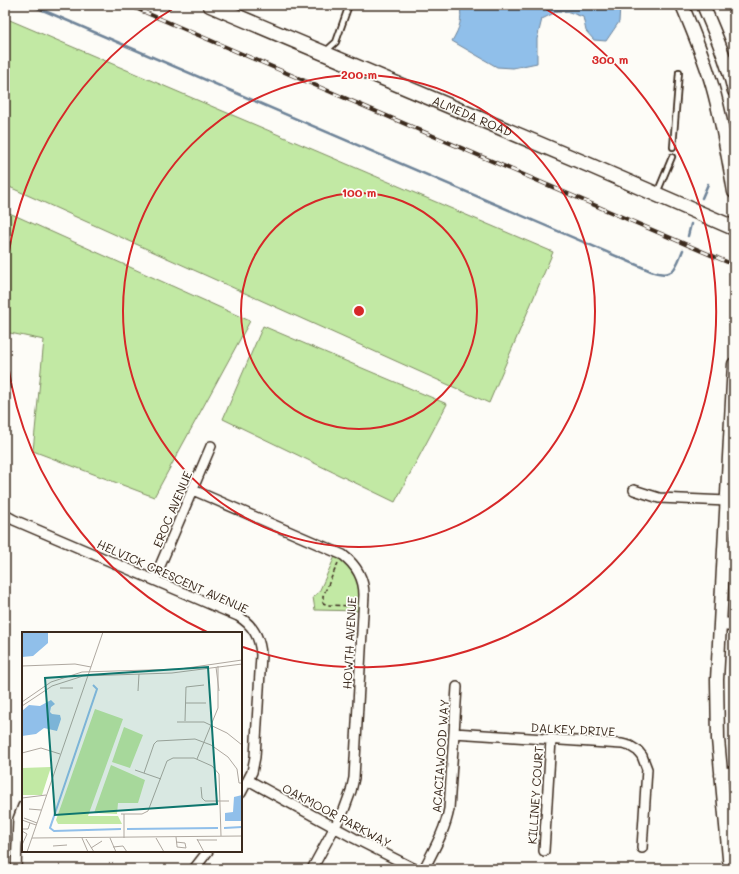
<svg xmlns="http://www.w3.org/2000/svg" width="739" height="874" font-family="Mali,sans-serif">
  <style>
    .green { fill: #c2e9a4; stroke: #7e8a61 }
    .water { fill: #90bfea; stroke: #6e8398 }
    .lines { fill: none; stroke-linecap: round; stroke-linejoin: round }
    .stream { stroke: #6e8398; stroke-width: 2.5 }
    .lane-casing { stroke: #3b2a1e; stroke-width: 8 }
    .street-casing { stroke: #3b2a1e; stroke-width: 12 }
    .secondary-casing { stroke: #3b2a1e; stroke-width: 15 }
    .primary-casing { stroke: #3b2a1e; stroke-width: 17 }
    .path { stroke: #3b2a1e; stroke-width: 1.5; stroke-dasharray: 4 3; stroke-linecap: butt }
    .lane { stroke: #fdfcf7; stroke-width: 4.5 }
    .street { stroke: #fdfcf7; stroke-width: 9 }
    .secondary { stroke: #fdfcf7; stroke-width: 12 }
    .primary { stroke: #fdfcf7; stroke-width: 14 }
    .rail-casing { stroke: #3b2a1e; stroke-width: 4 }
    .rail { stroke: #fdfcf7; stroke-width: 2.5; stroke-dasharray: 8; stroke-linecap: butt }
    .ring { fill: none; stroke: #d62828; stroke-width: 2 }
    .labels { text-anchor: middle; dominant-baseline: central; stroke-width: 3.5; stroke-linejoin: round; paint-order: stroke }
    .street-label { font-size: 12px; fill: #3b2a1e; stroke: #fdfcf7 }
    .inset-river { fill: none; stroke: #90bfea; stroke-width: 2 }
    .inset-road { fill: none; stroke: #afa8a0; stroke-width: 1 }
    .view { fill: #0f766e; fill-opacity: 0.15; stroke: #0f766e; stroke-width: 2 }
    .inset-edge { fill: none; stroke: #3b2a1e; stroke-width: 2 }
    .centre { fill: #d62828; stroke: #fdfcf7; stroke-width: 2 }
    .ring-label { font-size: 12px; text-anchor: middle; font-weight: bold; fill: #d62828; stroke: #fdfcf7; stroke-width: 3.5; stroke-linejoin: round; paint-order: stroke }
  </style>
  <rect width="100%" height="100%" fill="#fdfcf7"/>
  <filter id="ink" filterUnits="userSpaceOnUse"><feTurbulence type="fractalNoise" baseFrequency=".025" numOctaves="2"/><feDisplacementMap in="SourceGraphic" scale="8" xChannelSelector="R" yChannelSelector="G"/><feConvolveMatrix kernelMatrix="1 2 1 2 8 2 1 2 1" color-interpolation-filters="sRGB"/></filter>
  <g filter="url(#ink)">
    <path class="green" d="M 5,18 L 553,252 L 489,403 L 5,185 Z
      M 5,211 L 250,321 L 154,497 L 33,451 L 44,340 L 5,332 Z
      M 263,326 L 447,404 L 395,502 L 223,419 Z
      M 337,552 L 357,570 L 363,611 L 315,610 L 313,597 L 319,592 Z"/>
    <path class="water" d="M 460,5 L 620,5 L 619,22 L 606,41 L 594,40 L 586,31 L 583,17 L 569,12 L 558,11 L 542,19 L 537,39 L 537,63 L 513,68 L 497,67 L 452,41 C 460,27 462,21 460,5 Z"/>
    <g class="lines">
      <path class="stream" d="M 31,5 L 651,271 C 674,279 675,269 683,250
        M 702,198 L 708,184
        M 688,236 L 691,224"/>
      <defs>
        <path id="lane" d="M 326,51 L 336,42 L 349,5
          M 673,147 L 679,72
          M 657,193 L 672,157"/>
        <path id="street" d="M 193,490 L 343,555 C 356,565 364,578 364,595 L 354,778 L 351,791 L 344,810 L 312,869
          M 634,490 L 659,498 L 727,501
          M 5,515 L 14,520 L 238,616 C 253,625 260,637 261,655 L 255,757 L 252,772 L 241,793
          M 154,580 L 211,446
          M 454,733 L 622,744 L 630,746 L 638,751 L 642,756 L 647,769 L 642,848
          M 248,780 L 354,838 L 415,869
          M 544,851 L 551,740
          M 16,869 L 18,819 L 23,806
          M 194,869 L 208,851
          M 424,869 C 434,849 445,831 449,809 L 457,687"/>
        <path id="secondary" d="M 682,5 C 693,31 704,58 712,85 C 722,120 728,156 734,192
          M 703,5 C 715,33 727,61 734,91
          M 720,624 L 734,625
          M 721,775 L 734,773
          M 730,869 L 718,739 L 717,680 L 734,364"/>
        <g id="primary">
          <path id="s1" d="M 210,5 L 589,165 L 734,228"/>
        </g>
      </defs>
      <use href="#lane" class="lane-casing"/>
      <use href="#street" class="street-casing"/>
      <use href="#secondary" class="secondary-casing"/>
      <use href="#primary" class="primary-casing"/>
      <path class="path" d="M 338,563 L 323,596 L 323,603 L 328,605 L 355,606"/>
      <use href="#lane" class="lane"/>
      <use href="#street" class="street"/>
      <use href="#secondary" class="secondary"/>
      <use href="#primary" class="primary"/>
      <defs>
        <path id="rail" d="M 128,5 L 734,265"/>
      </defs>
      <use href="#rail" class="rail-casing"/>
      <use href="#rail" class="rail"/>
    </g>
  </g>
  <g class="ring">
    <circle cx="359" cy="311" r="118"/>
    <circle cx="359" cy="311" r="236"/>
    <path d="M209 633A355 355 0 0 1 5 339M5 283A355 355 0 0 1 179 5M539 5A355 355 0 0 1 243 647"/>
  </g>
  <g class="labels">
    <g class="street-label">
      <text stroke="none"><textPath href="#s1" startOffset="285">ALMEDA ROAD</textPath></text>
      <text transform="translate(172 509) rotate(-67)">EROC AVENUE</text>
      <text transform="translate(173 576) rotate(24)">HELVICK CRESCENT AVENUE</text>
      <text transform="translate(349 643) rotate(-87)">HOWTH AVENUE</text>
      <text transform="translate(573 729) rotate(3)">DALKEY DRIVE</text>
      <text transform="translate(440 756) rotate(-86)">ACACIAWOOD WAY</text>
      <text transform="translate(535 795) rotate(-86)">KILLINEY COURT</text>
      <text transform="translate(337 815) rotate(28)">OAKMOOR PARKWAY</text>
    </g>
  </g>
  <g transform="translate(22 632)">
    <rect width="220" height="220" fill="#fdfcf7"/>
    <path d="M 73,77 L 101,87 L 66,184 L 96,184 L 100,192 L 36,192 L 34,188 ZM 102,95 L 121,103 L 108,136 L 90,130 ZM 89,133 L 123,148 L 116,171 L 96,171 L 95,182 L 72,181 ZM 29,135 L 20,163 L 0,163 L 0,136 Z" fill="#c2e9a4"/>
    <path d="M 0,0 L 26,0 L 26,11 L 11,24 L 0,25 ZM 29,68 L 33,72 L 29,75 L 28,80 L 30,82 L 38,83 L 39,87 L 35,99 L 22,96 L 14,102 L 0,104 L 0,79 L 7,73 L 18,74 ZM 220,163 L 220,189 L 203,189 L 203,181 L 211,180 L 212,165 Z" fill="#90bfea"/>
    <path class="inset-river" d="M 71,53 L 75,57 L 28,196 L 32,199 L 99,197M 202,196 L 220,195M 105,197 L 196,196"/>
    <path class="inset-road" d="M 0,34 L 53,32 L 69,35M 194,35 L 197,59M 38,56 L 51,56M 116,59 L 117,42M 0,70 L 29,50 L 60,40 L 158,37 L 220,28M 163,71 L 184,71M 0,74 L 30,54 L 61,44 L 150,41 L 220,32M 163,89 L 164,55 L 182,53M 155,90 L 182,90 L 205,101 L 220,113M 0,121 L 19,116 L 38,122M 175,127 L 196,76 L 196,34M 113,138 L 139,147M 122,141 L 132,112 L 135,109 L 173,107 L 189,113 L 206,125 L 215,137 L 217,151 L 220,151M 179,155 L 180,166 L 183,169 L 207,169M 0,166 L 24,163M 7,177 L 19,178M 99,182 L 120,182 L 126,179 L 145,129 L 151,126 L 172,126 L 190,134 L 197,142 L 199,204M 102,182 L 102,206M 2,186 L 15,191M 0,188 L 14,193M 0,197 L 6,197 L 8,191M 0,199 L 5,202 L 0,213M 154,205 L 155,214 L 155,215 L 164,216 L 163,211 L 154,210M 10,206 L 220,204M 60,206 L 66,220M 88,206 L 94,220M 134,206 L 142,220M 64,207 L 72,220M 175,207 L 182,220M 175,208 L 195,208M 31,214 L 45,213M 91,215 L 101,214 L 105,220M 69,216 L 80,209M 5,220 L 81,0"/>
    <path class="view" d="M 186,35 L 195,172 L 33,183 L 23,46 Z"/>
    <rect width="220" height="220" class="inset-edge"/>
  </g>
  <circle cx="359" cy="311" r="6" class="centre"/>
  <g class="ring-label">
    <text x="610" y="64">300 m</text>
    <text x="359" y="79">200 m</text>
    <text x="359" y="197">100 m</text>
  </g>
  <rect width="739" height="874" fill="none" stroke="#fdfcf7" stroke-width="20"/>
  <rect x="10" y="10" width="719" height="854" fill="none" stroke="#3b2a1e" stroke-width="1.5" filter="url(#ink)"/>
</svg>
